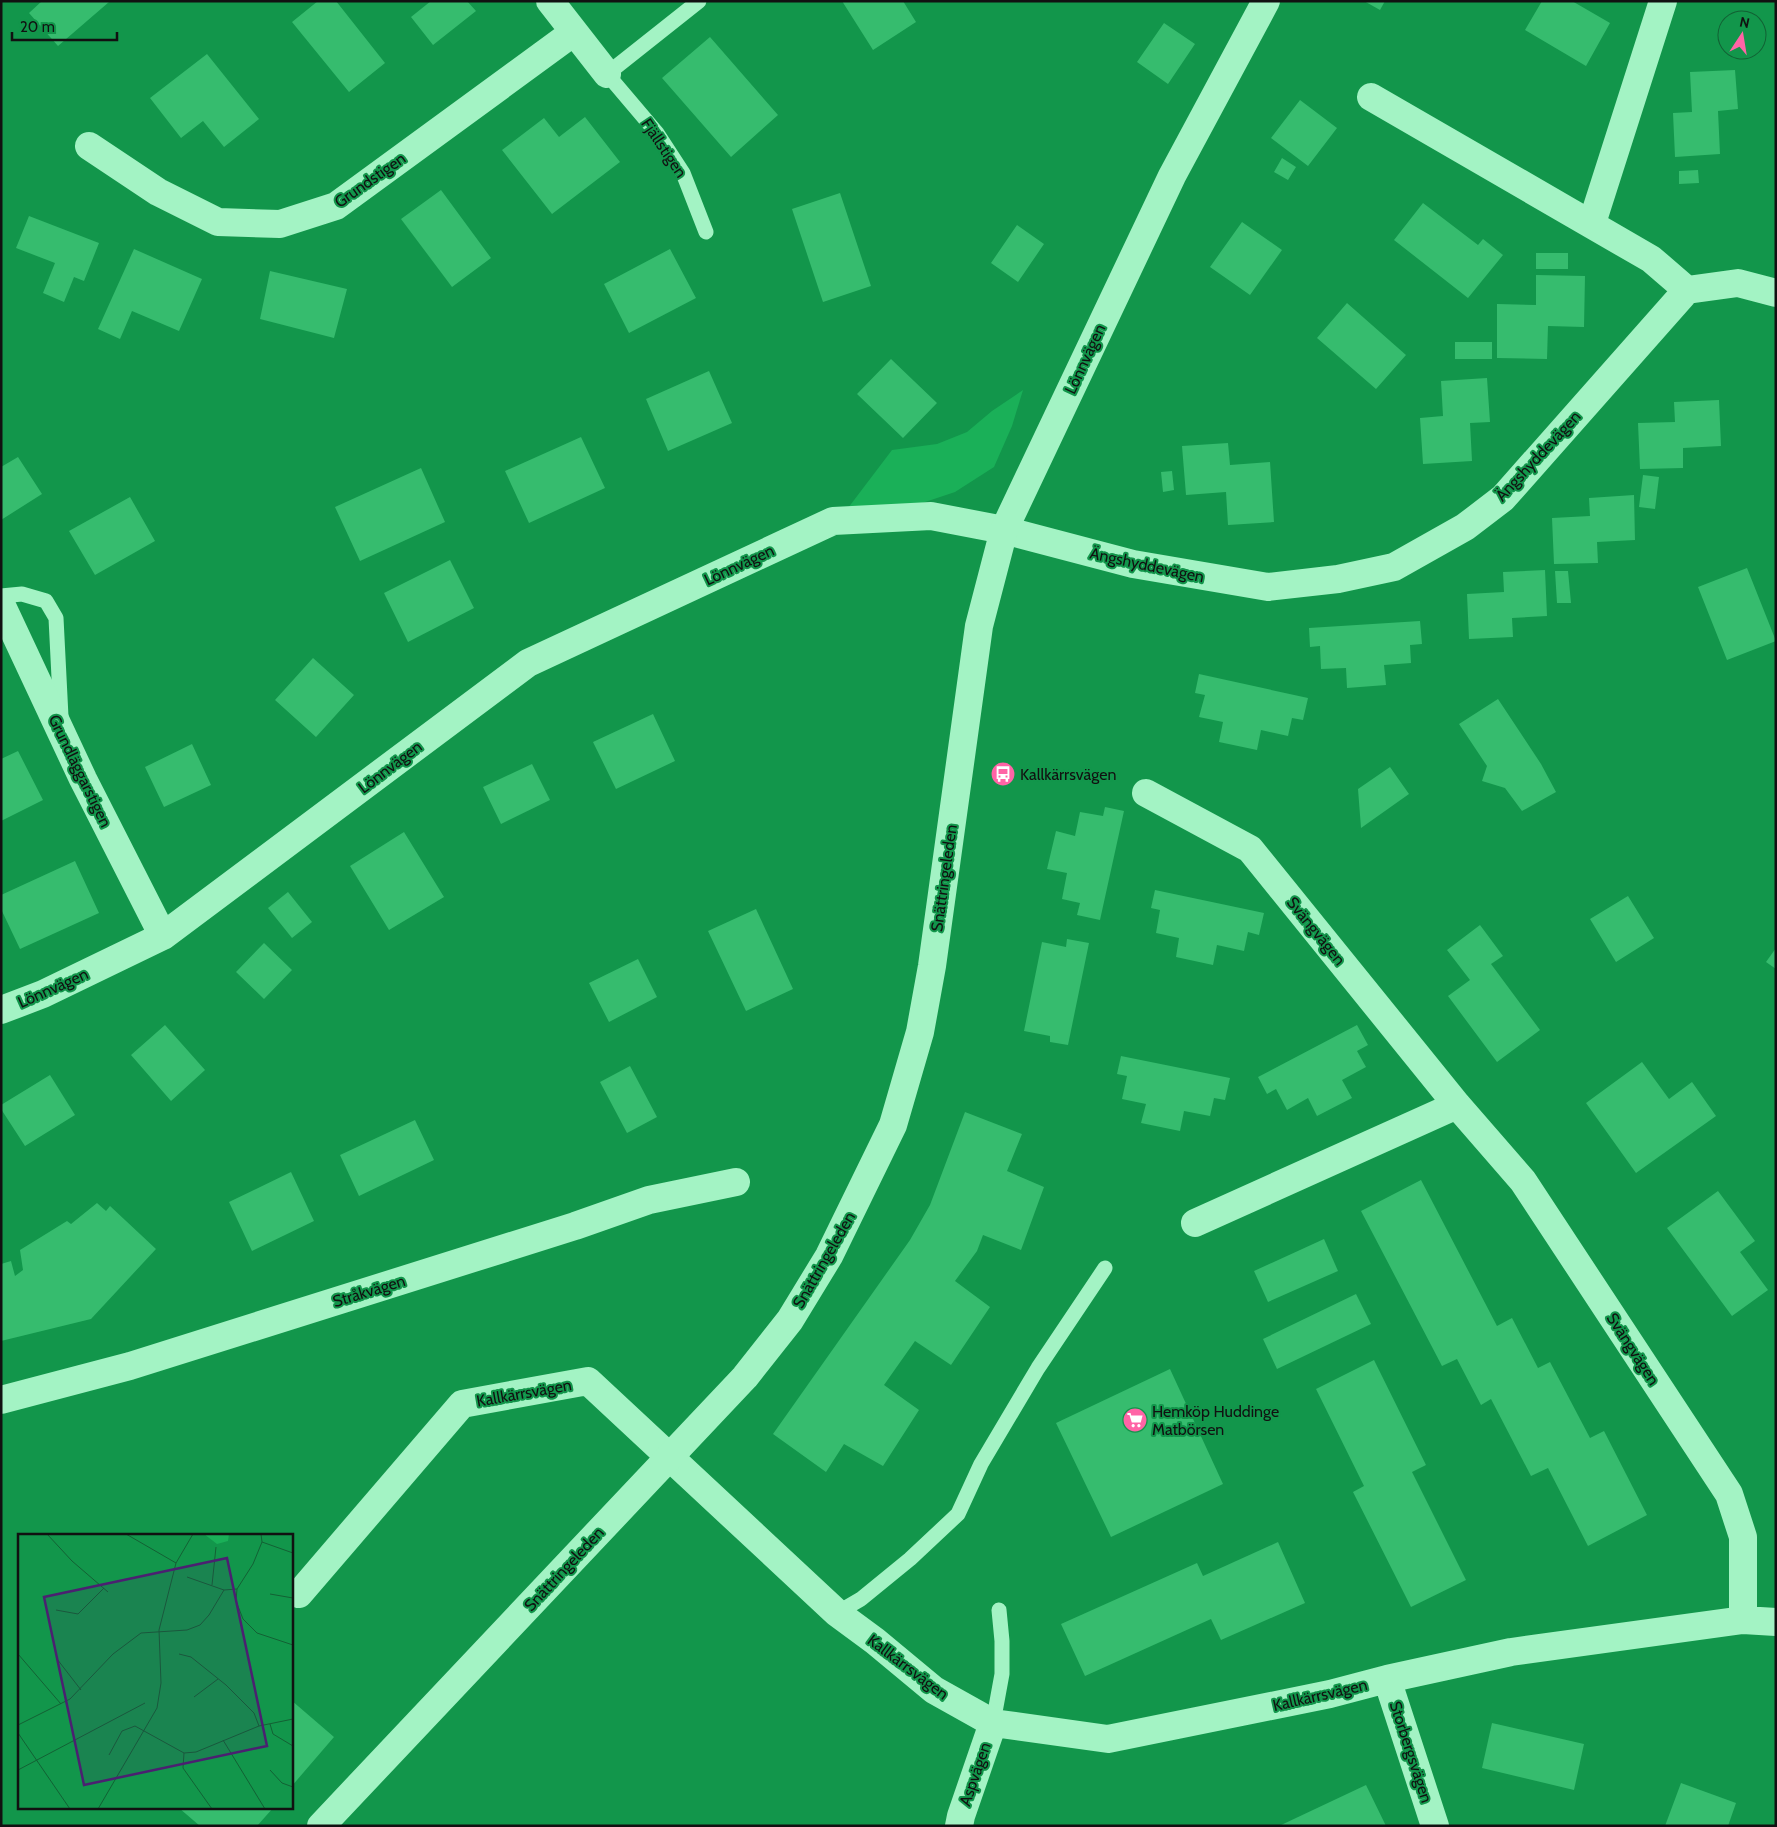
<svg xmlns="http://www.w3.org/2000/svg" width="1777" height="1827" font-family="Cabin,sans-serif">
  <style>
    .green { fill: #1ab058 }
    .building { fill: #36bc6e }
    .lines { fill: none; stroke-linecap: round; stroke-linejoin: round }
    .service { stroke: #a3f3c4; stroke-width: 15 }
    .minor { stroke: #a3f3c4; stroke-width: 28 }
    .tertiary { stroke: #a3f3c4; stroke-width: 28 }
    .labels { text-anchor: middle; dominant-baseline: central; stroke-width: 4; stroke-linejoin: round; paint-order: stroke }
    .street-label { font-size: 16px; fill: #111; stroke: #12964b }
    .poi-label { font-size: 16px; fill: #111; stroke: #12964b; text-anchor: start }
    .inset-road { fill: none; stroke: #126134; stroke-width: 1 }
    .view { fill: #4b2071; fill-opacity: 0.15; stroke: #4b2071; stroke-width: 2.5 }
    .inset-edge { fill: none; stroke: #111; stroke-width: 2.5 }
  </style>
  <rect width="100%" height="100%" fill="#12964b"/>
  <path class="green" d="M 1023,390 L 1012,426 L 994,467 L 955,492 L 910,507 L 845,512 L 892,450 L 937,444 L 967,432 L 992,411 Z"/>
  <path class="building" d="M 42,1 L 107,1 L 109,2 L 58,46 L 29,13 Z
    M 318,1 L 336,1 L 385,63 L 349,92 L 292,22 Z
    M 431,1 L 467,1 L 476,11 L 433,45 L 411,17 Z
    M 842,1 L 903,1 L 916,22 L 873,50 Z
    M 1364,1 L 1385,1 L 1380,10 Z
    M 1542,1 L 1572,1 L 1610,23 L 1586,66 L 1525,30 Z
    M 1164,23 L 1195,44 L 1168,84 L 1137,62 Z
    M 710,37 L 778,115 L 731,157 L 662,78 Z
    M 207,54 L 259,119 L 224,147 L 203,121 L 181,138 L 150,98 Z
    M 1735,70 L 1738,109 L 1718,111 L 1720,154 L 1675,157 L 1673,113 L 1692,112 L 1690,72 Z
    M 1300,100 L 1337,128 L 1308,166 L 1271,138 Z
    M 585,117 L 620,162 L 552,214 L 502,150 L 544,118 L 559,137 Z
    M 1282,158 L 1296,167 L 1288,180 L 1274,172 Z
    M 1698,170 L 1699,183 L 1679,184 L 1679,171 Z
    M 441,190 L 491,258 L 452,287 L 401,219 Z
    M 840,193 L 871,286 L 823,302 L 792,209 Z
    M 1423,203 L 1478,245 L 1483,239 L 1503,255 L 1468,298 L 1394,240 Z
    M 29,216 L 99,243 L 84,281 L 74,277 L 64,302 L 43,293 L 55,263 L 16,248 Z
    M 1242,222 L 1282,250 L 1250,295 L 1210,267 Z
    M 1017,225 L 1044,244 L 1018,282 L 991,263 Z
    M 134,249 L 202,279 L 179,331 L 132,311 L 120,339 L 98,329 Z
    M 670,249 L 696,298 L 629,333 L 604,284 Z
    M 1536,253 L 1568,253 L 1568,269 L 1536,269 Z
    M 270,271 L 347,289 L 334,338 L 260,319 Z
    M 1536,275 L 1585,276 L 1584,327 L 1548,326 L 1547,359 L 1497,358 L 1497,304 L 1536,305 Z
    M 1347,303 L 1406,355 L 1376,389 L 1317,338 Z
    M 1455,342 L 1492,342 L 1492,359 L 1455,359 Z
    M 891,359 L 937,403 L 903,438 L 857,394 Z
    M 709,371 L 732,423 L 668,451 L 646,399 Z
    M 1487,378 L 1490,422 L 1470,423 L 1472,461 L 1423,464 L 1420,418 L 1443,416 L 1441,381 Z
    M 1719,400 L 1721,446 L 1683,448 L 1683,468 L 1640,469 L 1638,423 L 1675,422 L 1674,402 Z
    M 581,437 L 605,488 L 529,523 L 505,471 Z
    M 1228,443 L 1230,465 L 1270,462 L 1274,522 L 1228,525 L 1226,492 L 1186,495 L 1182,446 Z
    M 18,457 L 42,494 L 1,520 L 1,467 Z
    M 421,468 L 445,522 L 360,561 L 335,507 Z
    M 1172,471 L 1174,490 L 1163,492 L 1161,472 Z
    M 1643,475 L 1659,477 L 1655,509 L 1639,507 Z
    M 1634,495 L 1635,540 L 1597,542 L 1598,563 L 1554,564 L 1552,518 L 1590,516 L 1589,498 Z
    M 130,497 L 155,541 L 95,575 L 69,531 Z
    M 450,560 L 474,608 L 408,642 L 384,593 Z
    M 1747,568 L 1776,641 L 1727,660 L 1698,587 Z
    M 1545,570 L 1547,616 L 1512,618 L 1513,637 L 1469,639 L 1467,594 L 1504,592 L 1503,572 Z
    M 1555,571 L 1568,571 L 1571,603 L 1557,603 Z
    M 1420,621 L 1422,644 L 1410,645 L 1411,663 L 1384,665 L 1386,685 L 1347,688 L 1346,668 L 1321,669 L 1320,646 L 1310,647 L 1309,628 Z
    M 313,658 L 354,695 L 316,737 L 275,700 Z
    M 1199,674 L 1308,698 L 1303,720 L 1292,718 L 1288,736 L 1261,730 L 1257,750 L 1219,742 L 1223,722 L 1199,717 L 1205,695 L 1195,693 Z
    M 1498,699 L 1541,764 L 1556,792 L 1522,811 L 1505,788 L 1482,781 L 1487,766 L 1459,724 Z
    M 653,714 L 675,761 L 616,789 L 593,742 Z
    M 192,744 L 211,785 L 164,807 L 145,767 Z
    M 18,751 L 43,800 L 1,821 L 1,759 Z
    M 532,764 L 550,800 L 501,824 L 483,787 Z
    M 1390,767 L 1409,794 L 1361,828 L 1358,789 Z
    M 1105,807 L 1124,811 L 1100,920 L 1077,915 L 1080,903 L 1062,899 L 1067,873 L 1047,869 L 1056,831 L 1075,836 L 1080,812 L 1103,816 Z
    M 404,832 L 444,897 L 389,930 L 350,866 Z
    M 75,861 L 99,913 L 20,949 L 1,909 L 1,895 Z
    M 1155,890 L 1264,913 L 1259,935 L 1248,932 L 1244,951 L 1217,945 L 1213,965 L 1176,957 L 1179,938 L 1156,933 L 1160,910 L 1151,908 Z
    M 288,892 L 312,922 L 292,938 L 268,908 Z
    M 1628,896 L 1654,938 L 1616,962 L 1590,919 Z
    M 756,909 L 793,989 L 746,1011 L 708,931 Z
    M 1480,925 L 1503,956 L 1491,964 L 1540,1030 L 1497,1062 L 1448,996 L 1470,980 L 1447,950 Z
    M 1067,939 L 1089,943 L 1068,1045 L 1050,1042 L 1050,1036 L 1024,1031 L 1042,942 L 1066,947 Z
    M 264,943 L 292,970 L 264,999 L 236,972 Z
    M 1776,948 L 1776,969 L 1766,962 Z
    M 638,959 L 657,997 L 609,1022 L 589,983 Z
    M 165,1025 L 205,1070 L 171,1101 L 131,1055 Z
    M 1357,1025 L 1368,1045 L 1357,1051 L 1366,1067 L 1342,1080 L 1352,1098 L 1317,1116 L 1308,1098 L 1287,1110 L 1276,1089 L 1267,1094 L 1258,1077 Z
    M 1121,1056 L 1230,1078 L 1225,1100 L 1214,1098 L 1210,1116 L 1184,1111 L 1180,1131 L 1141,1123 L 1146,1104 L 1122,1099 L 1127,1076 L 1117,1074 Z
    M 1642,1062 L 1669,1099 L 1692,1082 L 1716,1116 L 1636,1173 L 1586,1103 Z
    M 630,1066 L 657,1117 L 627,1133 L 600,1082 Z
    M 50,1075 L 75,1115 L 25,1146 L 1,1109 L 1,1105 Z
    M 965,1112 L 1022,1134 L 1007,1171 L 1044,1187 L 1021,1250 L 983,1235 L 977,1251 L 955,1281 L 990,1307 L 951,1365 L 915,1341 L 884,1385 L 919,1410 L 883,1466 L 844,1444 L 826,1472 L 773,1434 L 910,1240 L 930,1205 Z
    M 415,1120 L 434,1160 L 359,1196 L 340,1155 Z
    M 291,1172 L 314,1221 L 252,1251 L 229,1202 Z
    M 1421,1180 L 1497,1326 L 1512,1318 L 1538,1368 L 1550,1362 L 1590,1438 L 1604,1431 L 1647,1515 L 1588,1546 L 1548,1468 L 1531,1476 L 1491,1399 L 1481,1405 L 1457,1359 L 1442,1366 L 1361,1211 Z
    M 1718,1191 L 1755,1241 L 1740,1252 L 1768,1290 L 1732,1316 L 1667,1228 Z
    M 97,1203 L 106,1211 L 110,1206 L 156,1249 L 91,1319 L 1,1341 L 1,1264 L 11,1261 L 15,1276 L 23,1270 L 20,1250 L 67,1221 L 71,1224 Z
    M 1324,1239 L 1338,1271 L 1268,1302 L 1254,1271 Z
    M 1356,1294 L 1371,1324 L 1277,1369 L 1263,1339 Z
    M 1374,1360 L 1426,1465 L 1412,1472 L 1466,1580 L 1411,1607 L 1353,1492 L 1364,1486 L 1316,1389 Z
    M 1170,1369 L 1223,1484 L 1111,1537 L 1056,1423 Z
    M 1278,1542 L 1305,1603 L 1221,1640 L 1211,1619 L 1085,1676 L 1061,1624 L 1197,1563 L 1203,1576 Z
    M 291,1700 L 334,1737 L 291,1787 Z
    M 1492,1723 L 1584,1744 L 1574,1790 L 1482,1768 Z
    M 1681,1783 L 1736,1803 L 1728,1826 L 1665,1826 Z
    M 1366,1785 L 1386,1826 L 1279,1826 Z
    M 179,1808 L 273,1808 L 257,1826 L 200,1826 Z"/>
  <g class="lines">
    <path class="service" d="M 699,1 L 607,74 L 657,133 L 683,173 L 706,232
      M 1,596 L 22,594 L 46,601 L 56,618 L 61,717
      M 837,1613 L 861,1599 L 910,1559 L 958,1514 L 981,1464 L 1038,1368 L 1105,1268
      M 993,1723 L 1002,1674 L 1002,1641 L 999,1610"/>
    <path class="minor" d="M 550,1 L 607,74
      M 1371,97 L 1651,259 L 1687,290
      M 89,146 L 158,192 L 218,222 L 280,224 L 336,206 L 574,32
      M 1592,223 L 1663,1
      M 1,604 L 83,779 L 163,936
      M 1146,793 L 1250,849 L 1457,1105 L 1523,1181 L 1729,1494 L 1743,1537 L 1743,1620
      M 1,1010 L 43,994 L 163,936 L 528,663 L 833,521 L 931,516 L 1004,530 L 1133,564 L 1268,587 L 1338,579 L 1394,567 L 1465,527 L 1503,498 L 1687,290 L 1738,283 L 1776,293
      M 1195,1223 L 1457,1105
      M 1,1400 L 130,1366 L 575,1226 L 649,1200 L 736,1182
      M 299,1594 L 462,1404 L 588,1381 L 837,1613 L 875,1641 L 934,1690 L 993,1723 L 1108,1739 L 1330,1694 L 1387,1679 L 1511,1652 L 1743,1620 L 1776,1622
      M 1387,1679 L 1435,1826
      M 959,1826 L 961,1816 L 993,1723"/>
    <path class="tertiary" d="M 321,1826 L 745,1377 L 790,1320 L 829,1256 L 893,1125 L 920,1032 L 932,966 L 979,626 L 1004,530 L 1172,176 L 1266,1"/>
  </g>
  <defs>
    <symbol id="bus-disc" viewBox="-11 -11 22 22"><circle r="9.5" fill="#ff64a6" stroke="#12964b"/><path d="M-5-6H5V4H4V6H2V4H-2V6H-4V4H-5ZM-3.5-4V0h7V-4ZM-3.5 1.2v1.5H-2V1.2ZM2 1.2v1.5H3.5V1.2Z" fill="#fff"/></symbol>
    <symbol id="supermarket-disc" viewBox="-11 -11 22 22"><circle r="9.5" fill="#ff64a6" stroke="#12964b"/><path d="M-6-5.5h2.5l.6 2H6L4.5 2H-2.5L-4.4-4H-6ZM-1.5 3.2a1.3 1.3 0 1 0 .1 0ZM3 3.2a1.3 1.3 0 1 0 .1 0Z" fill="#fff"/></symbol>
  </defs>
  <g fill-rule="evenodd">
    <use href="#bus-disc" x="989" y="760" width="28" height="28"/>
    <use href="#supermarket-disc" x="1121" y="1406" width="28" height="28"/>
  </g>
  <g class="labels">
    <g class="street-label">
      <text transform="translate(664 148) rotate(56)">Fjällstigen</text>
      <text transform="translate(370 180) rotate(-35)">Grundstigen</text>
      <text transform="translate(1085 359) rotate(-65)">Lönnvägen</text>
      <text transform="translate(1538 456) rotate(-47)">Ängshyddevägen</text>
      <text transform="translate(739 565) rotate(-25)">Lönnvägen</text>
      <text transform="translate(1147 565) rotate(12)">Ängshyddevägen</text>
      <text transform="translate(390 767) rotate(-37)">Lönnvägen</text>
      <text transform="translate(80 771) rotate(64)">Grundläggarstigen</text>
      <text transform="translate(944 878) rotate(-82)">Snättringeleden</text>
      <text transform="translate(1316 931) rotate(51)">Svängvägen</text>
      <text transform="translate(53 988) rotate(-24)">Lönnvägen</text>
      <text transform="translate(824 1260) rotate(-60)">Snättringeleden</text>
      <text transform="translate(369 1291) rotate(-17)">Stråkvägen</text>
      <text transform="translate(1633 1349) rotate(57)">Svängvägen</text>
      <text transform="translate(524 1393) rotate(-10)">Kallkärrsvägen</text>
      <text transform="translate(564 1569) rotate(-47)">Snättringeleden</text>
      <text transform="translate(908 1667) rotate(37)">Kallkärrsvägen</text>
      <text transform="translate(1320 1695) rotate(-13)">Kallkärrsvägen</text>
      <text transform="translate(1411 1752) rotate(72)">Storbergsvägen</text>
      <text transform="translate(975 1774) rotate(-71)">Aspvägen</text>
    </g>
    <g class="poi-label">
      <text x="1020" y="774">Kallkärrsvägen</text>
      <text x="1152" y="1411">Hemköp Huddinge<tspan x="1152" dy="18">Matbörsen</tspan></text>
    </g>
  </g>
  <g transform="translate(18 1534)">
    <rect width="275" height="275" fill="#12964b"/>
    <path d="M 186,0 L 211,0 L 210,7 L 199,10 Z" fill="#1ab058"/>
    <path class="inset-road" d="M 29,0 L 54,27 L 90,58M 108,0 L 158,29M 243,0 L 244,8 L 235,30 L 219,55 L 218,67 L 225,85 L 239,99 L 275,111M 244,8 L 275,19M 169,43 L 206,56 L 219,55M 194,51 L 198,13M 252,60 L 275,64M 38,76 L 60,80 L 86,54M 0,120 L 43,170M 161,120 L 173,123 L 208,151 L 236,179 L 241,192M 39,125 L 63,156M 176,163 L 200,145M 252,190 L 255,200 L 275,212M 0,191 L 52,165 L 95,120 L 123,99 L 169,96 L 182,91 L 191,81 L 206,56M 0,199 L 52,275M 205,206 L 247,275M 166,219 L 165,234 L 194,275M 91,221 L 104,197 L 117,192 L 166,219 L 178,218 L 241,192 L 275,185M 0,236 L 127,169M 252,236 L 264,249 L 275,253M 80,275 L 139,174 L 143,149 L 141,96 L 158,29 L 175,0"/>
    <path class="view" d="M 209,24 L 249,212 L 66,251 L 26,63 Z"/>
    <rect width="275" height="275" class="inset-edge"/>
  </g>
  <rect width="1777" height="1827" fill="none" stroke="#111111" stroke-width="5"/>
  <g transform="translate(1742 35) rotate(12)"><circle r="24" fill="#12964b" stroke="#126134"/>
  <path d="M0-4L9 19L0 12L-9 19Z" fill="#ff64a6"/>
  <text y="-8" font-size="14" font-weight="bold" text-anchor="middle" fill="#111111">N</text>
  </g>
  <path d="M12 32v8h105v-8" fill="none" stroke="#111111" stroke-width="2.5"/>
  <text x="20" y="32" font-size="15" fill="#111111" stroke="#12964b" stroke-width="4" paint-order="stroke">20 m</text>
</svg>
